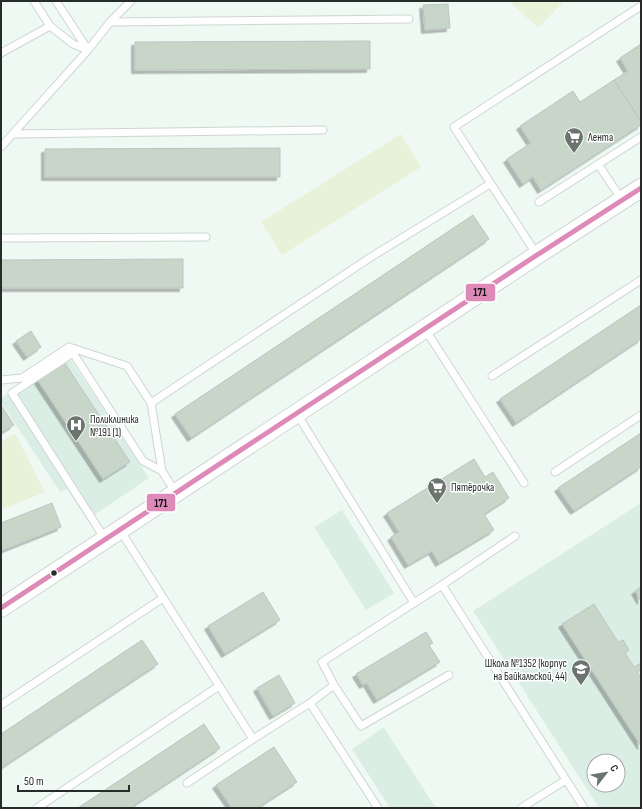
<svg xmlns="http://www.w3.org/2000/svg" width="642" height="809" font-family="'Sofia Sans Condensed',sans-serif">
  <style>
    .built { fill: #dbeee5; fill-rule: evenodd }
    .green { fill: #e8f2d8 }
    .building { fill: #c8d6ca; stroke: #bec4c0; filter: url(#shadow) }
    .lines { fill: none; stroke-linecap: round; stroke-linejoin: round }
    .lane-casing { stroke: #ced6d2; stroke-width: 9 }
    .secondary-casing { stroke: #ced6d2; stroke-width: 20 }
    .lane { stroke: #fdfefd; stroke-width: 7 }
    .secondary { stroke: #fdfefd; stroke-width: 18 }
    .bus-1-casing { stroke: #fff; stroke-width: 8 }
    .bus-1 { stroke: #de8ab9; stroke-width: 5 }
    .bus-dot { fill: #252c29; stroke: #fff; stroke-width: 1.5 }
    .labels { text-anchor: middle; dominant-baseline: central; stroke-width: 3; stroke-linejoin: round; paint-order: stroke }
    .poi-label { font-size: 11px; fill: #252c29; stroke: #fff; text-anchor: start }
    .line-badge { stroke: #fff; stroke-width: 1.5 }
    .pale-badge-label { font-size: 11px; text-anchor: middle; font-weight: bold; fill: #111 }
  </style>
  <defs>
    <filter id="shadow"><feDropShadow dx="-3.5" dy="3.5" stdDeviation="0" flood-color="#0004"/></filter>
  </defs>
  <rect width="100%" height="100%" fill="#eff9f4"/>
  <path class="built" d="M 67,354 L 149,478 L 87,520 L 67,489 L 60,492 L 1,402 L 1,398 Z
    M 641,503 L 641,808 L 599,808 L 473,611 ZM 594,761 L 618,761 L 618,785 L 594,785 Z
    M 342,510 L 394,593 L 366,610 L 314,527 Z
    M 384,727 L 384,728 L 436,808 L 390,808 L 352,749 Z"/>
  <path class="green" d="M 509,1 L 564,1 L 538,28 Z
    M 401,134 L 421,167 L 282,255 L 261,222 Z
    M 15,433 L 45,492 L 1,510 L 1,442 Z"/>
  <path class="building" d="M 448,4 L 450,28 L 425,30 L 423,5 Z
    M 370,41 L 370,69 L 135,70 L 135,42 Z
    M 641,44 L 641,121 L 614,80 L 628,71 L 620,58 Z
    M 614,80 L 641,121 L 641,125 L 541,190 L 533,177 L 523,184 L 507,159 L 531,143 L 520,126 L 573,91 L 580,102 Z
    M 280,148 L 280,177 L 45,177 L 45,149 Z
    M 473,215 L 489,239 L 191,438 L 175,414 Z
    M 183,259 L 183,288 L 1,288 L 1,260 Z
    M 641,305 L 641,339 L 516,423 L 500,399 Z
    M 31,331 L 41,347 L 27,357 L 16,341 Z
    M 64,362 L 130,462 L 103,479 L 37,379 Z
    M 1,405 L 14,425 L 1,433 Z
    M 641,433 L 641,467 L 574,511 L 558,488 Z
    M 474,459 L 485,477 L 493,472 L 509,498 L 484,514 L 494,530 L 439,563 L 432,551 L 408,565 L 391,537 L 399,532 L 387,513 Z
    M 52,503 L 61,527 L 1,551 L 1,523 Z
    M 641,587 L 641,601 L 635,591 Z
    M 263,592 L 280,620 L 225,654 L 208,626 Z
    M 594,604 L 618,642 L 623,640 L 629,650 L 625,653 L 634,667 L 641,663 L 641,669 L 637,672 L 641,678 L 641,746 L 562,624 Z
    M 426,632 L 433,643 L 429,645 L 440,662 L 377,700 L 367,683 L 363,685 L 356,674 Z
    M 142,640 L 158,664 L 1,768 L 1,734 Z
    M 279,675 L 295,703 L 273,716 L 257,688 Z
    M 204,724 L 220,748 L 130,808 L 78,808 Z
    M 274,747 L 297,782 L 257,808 L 232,808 L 216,785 Z"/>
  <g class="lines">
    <defs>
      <path id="lane" d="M 34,1 L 50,26
        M 56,1 L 88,50
        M 110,22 L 409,19
        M 1,53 L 50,26 L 73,44 L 88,50
        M 13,134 L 323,130
        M 1,147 L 88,50 L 110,22 L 131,1
        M 598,164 L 622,200
        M 539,202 L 641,137
        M 1,238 L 206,237
        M 537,255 L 454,127 L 641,6
        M 425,329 L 524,483
        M 69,347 L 127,366 L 151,403 L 162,471 L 176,493
        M 73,353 L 12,393 L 105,539
        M 492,376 L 641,280
        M 1,380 L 22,378 L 69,347 L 143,461 L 162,471
        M 151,403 L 371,257 L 490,184
        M 297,414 L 414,603
        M 555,472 L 641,415
        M 120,530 L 253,739 L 310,703 L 378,808
        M 442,585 L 515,536
        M 334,685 L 361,726 L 449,675
        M 310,703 L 334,685 L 322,662 L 442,585 L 584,808
        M 1,705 L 163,598
        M 187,783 L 253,739
        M 37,808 L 219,686
        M 521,808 L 566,780"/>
      <path id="secondary" d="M 1,608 L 537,255 L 641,188"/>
    </defs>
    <use href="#lane" class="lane-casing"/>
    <use href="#secondary" class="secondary-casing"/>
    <use href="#lane" class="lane"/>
    <use href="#secondary" class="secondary"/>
    <defs>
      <path id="bus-1" d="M 1,608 L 537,255 L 641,188"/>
    </defs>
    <use href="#bus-1" class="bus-1-casing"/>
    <use href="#bus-1" class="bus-1"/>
  </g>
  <defs>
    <symbol id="supermarket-pin" viewBox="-11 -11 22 30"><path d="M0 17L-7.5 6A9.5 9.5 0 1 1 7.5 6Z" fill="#6c7470" stroke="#fff"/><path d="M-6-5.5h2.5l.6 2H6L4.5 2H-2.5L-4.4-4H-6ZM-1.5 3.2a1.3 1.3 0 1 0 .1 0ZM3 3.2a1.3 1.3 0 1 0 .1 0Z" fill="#fff"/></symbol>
    <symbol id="hospital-pin" viewBox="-11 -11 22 30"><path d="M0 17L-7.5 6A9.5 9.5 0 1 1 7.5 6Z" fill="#6c7470" stroke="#fff"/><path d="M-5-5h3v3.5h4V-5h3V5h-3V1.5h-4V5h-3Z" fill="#fff"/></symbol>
    <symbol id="school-pin" viewBox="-11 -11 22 30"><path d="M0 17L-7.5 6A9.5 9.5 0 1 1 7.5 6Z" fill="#6c7470" stroke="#fff"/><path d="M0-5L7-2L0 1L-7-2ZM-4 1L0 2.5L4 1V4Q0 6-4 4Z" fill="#fff"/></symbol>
  </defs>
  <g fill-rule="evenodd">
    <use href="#supermarket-pin" x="563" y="126" width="22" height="30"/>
    <use href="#hospital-pin" x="65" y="414" width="22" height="30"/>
    <use href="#supermarket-pin" x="426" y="476" width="22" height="30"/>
    <use href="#school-pin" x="570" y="658" width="22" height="30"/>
  </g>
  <circle class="bus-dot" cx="54" cy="573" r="3.5"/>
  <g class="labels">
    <g class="poi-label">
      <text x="588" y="137">Лента</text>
      <text x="90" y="419">Поликлиника<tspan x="90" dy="13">№191 (1)</tspan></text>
      <text x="451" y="487">Пятёрочка</text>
      <text x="567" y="663" text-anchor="end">Школа №1352 (корпус<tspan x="567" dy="13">на Байкальской, 44)</tspan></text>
    </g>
  </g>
  <g class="line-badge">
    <rect x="465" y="283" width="31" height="19" rx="4" fill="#de8ab9"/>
    <rect x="146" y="493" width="30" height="19" rx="4" fill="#de8ab9"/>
  </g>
  <g class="pale-badge-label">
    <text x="480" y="296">171</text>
    <text x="161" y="507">171</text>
  </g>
  <rect width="642" height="809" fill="none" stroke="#252c29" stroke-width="4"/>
  <g transform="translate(606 773) rotate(59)"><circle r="19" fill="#ffffff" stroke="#a8aba9"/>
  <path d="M0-3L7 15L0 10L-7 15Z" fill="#6c7470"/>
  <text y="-6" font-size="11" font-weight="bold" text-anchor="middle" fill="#252c29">С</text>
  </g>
  <path d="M18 785v6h111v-6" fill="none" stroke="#252c29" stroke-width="2"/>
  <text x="24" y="785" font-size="12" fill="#252c29" stroke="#ffffff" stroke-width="3" paint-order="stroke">50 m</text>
</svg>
